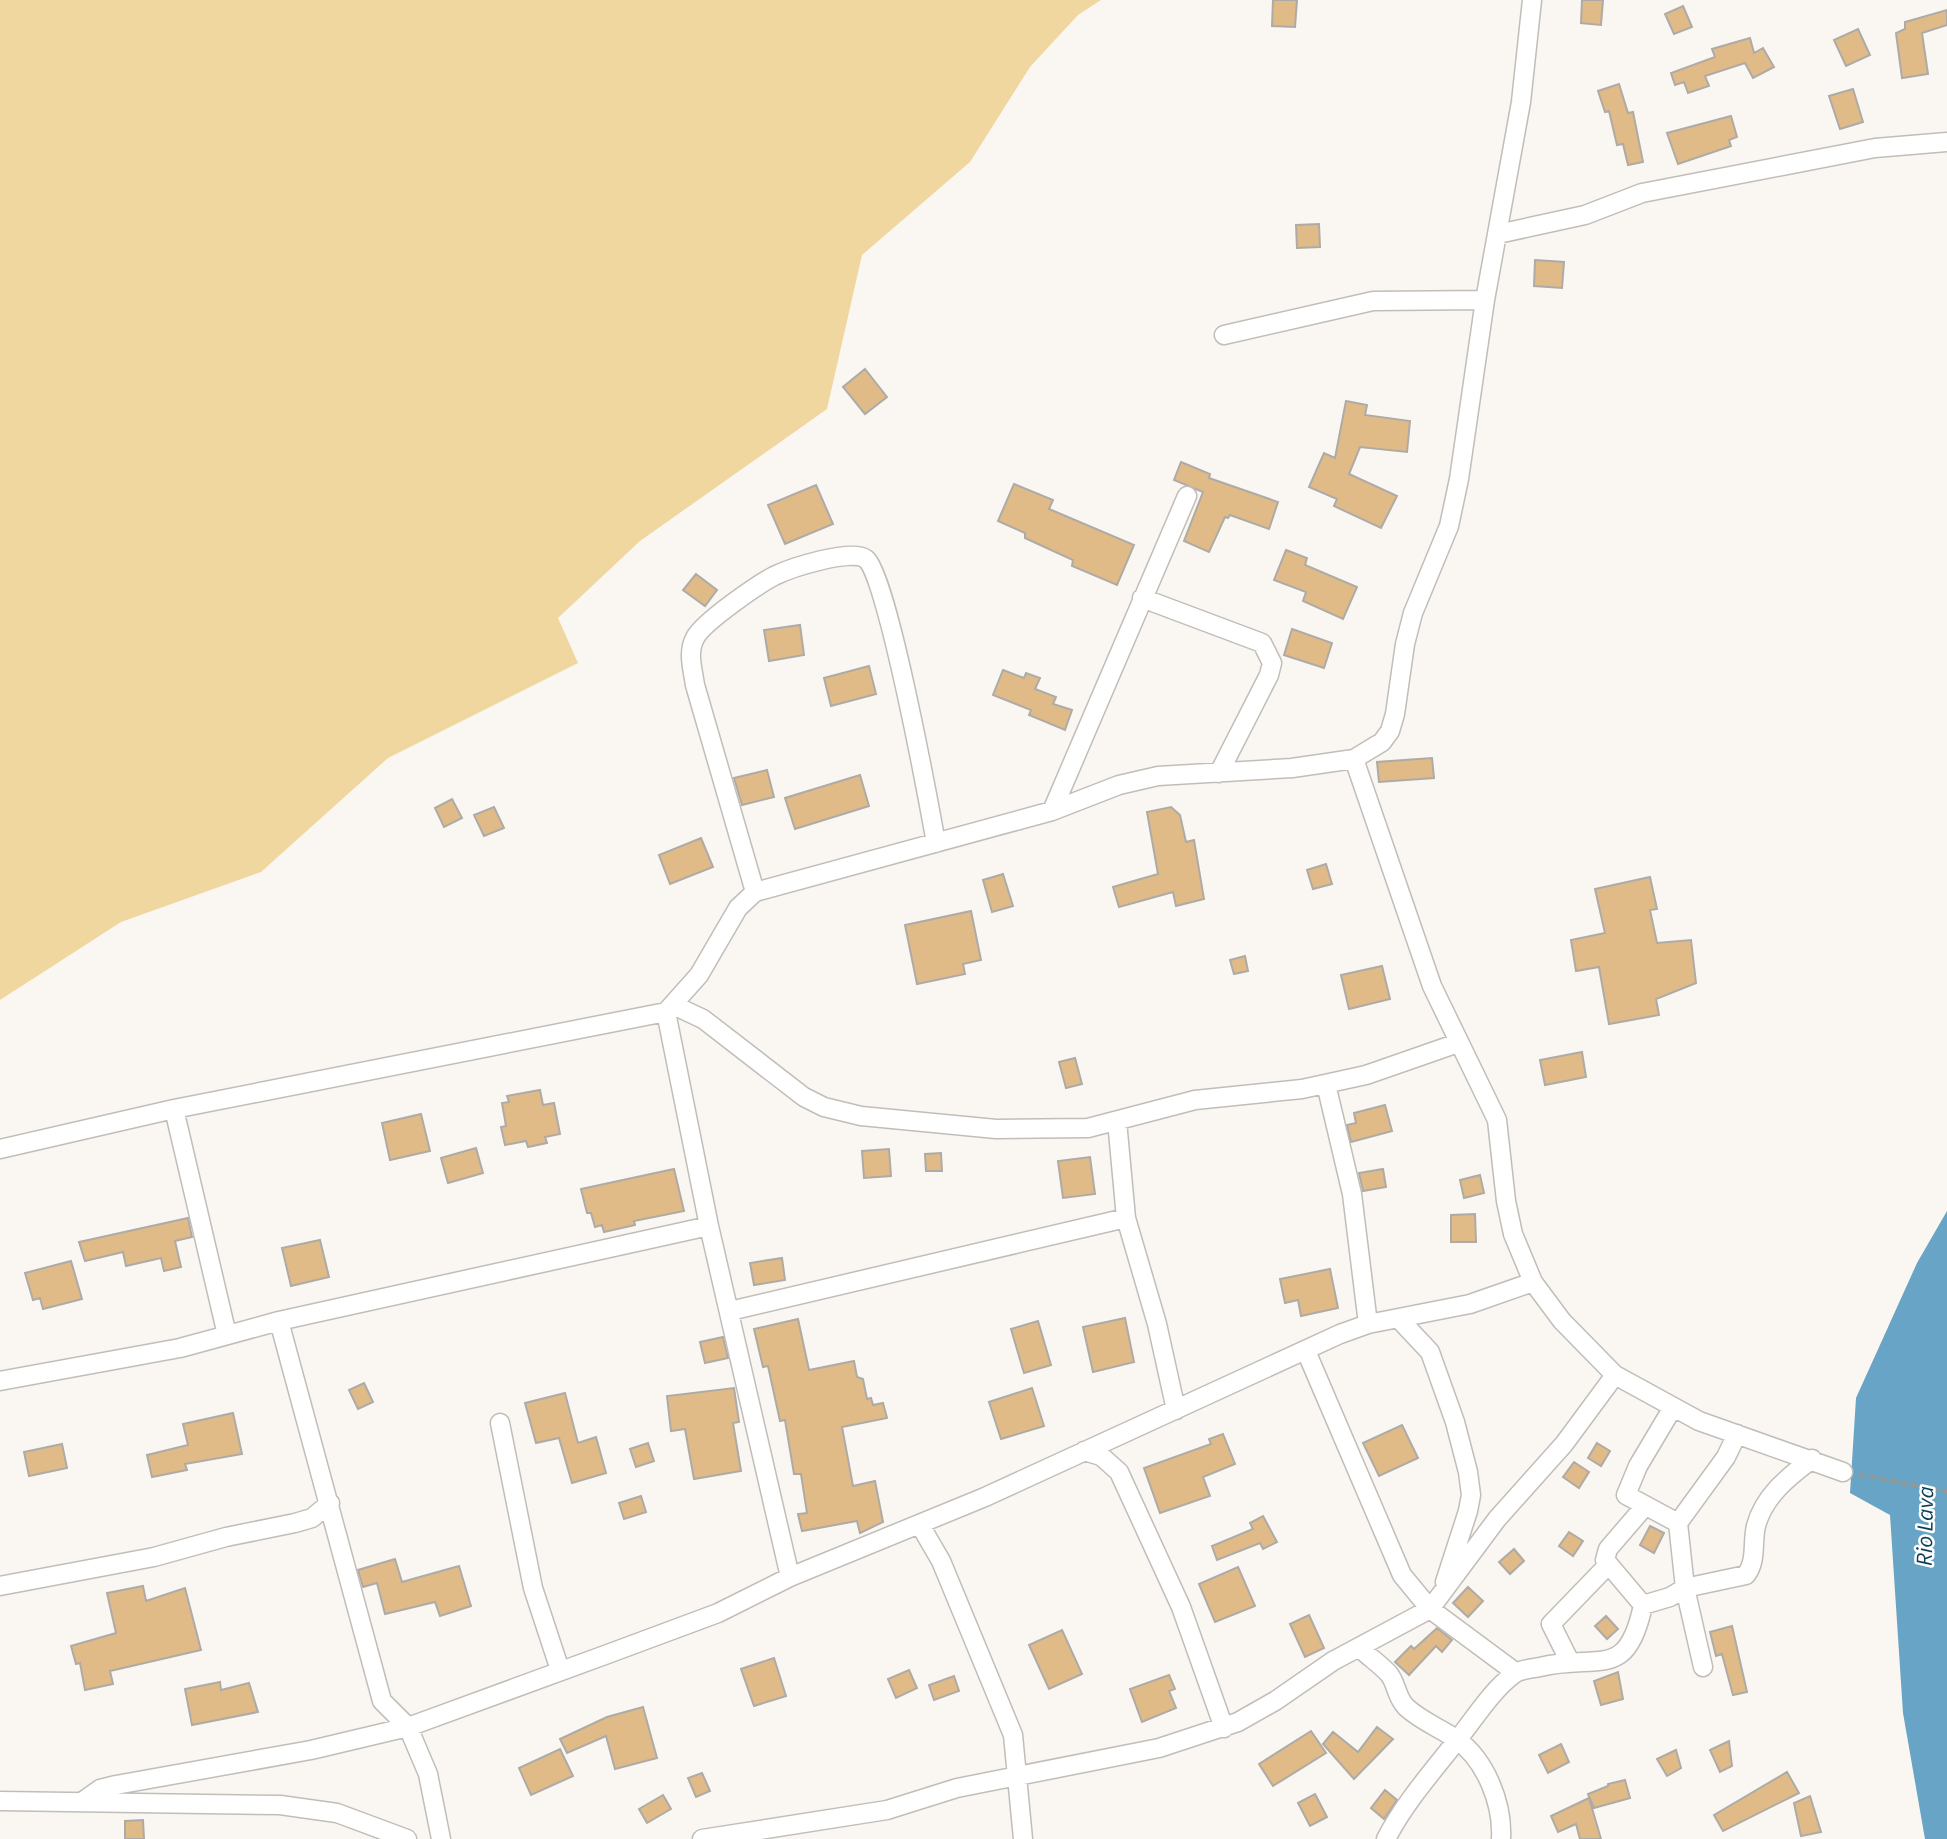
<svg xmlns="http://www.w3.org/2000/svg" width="1947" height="1839" font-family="'Source Sans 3',sans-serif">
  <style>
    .green { fill: #f0d79f }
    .water { fill: #68a4c5 }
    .building { fill: #e0bb88; stroke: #aeaba6; stroke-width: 2 }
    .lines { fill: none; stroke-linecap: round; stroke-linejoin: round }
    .street-casing { stroke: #c1beb9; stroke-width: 21 }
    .path { stroke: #999793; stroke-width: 3.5; stroke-dasharray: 7 3.5; stroke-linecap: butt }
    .street { stroke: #fff; stroke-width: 18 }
    .labels { text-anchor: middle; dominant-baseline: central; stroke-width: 5; stroke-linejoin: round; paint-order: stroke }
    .water-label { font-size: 23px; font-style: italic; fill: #093e55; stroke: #fff }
  </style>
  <rect width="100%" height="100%" fill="#faf7f2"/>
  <path class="green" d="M 0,0 L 1101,0 L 1078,15 L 1030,67 L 970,162 L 862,255 L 827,409 L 640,541 L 558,618 L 578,663 L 388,758 L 261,872 L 121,922 L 0,1000 Z"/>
  <path class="water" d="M 1947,1211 L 1947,1839 L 1925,1839 L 1903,1713 L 1890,1515 L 1850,1493 L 1856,1398 L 1917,1263 Z"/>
  <path class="building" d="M 1273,0 L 1297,0 L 1295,27 L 1272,26 Z
    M 1582,0 L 1603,0 L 1601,25 L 1581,23 Z
    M 1683,6 L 1692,27 L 1674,34 L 1665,14 Z
    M 1947,10 L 1947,25 L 1922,33 L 1928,74 L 1902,78 L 1896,33 L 1905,29 L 1905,22 Z
    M 1858,29 L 1870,55 L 1846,66 L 1834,40 Z
    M 1750,38 L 1754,53 L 1763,48 L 1774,67 L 1753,78 L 1745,63 L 1705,76 L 1709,86 L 1688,93 L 1684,82 L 1675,85 L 1671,73 L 1715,57 L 1712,49 Z
    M 1619,84 L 1628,113 L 1633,112 L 1643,162 L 1628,165 L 1623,144 L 1617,145 L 1609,111 L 1605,112 L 1598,91 Z
    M 1853,89 L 1863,122 L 1840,129 L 1829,96 Z
    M 1731,116 L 1737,137 L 1729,140 L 1731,146 L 1678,164 L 1667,133 Z
    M 1319,224 L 1320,247 L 1297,248 L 1296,225 Z
    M 1535,260 L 1564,262 L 1562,288 L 1534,286 Z
    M 865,369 L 887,397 L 865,414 L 843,387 Z
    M 1346,401 L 1367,405 L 1365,415 L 1410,421 L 1407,452 L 1360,447 L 1349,474 L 1397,496 L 1381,528 L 1334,506 L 1337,499 L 1309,487 L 1324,453 L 1335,458 Z
    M 1181,462 L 1210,474 L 1209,478 L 1278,502 L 1269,529 L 1230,515 L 1228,518 L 1225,517 L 1209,552 L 1184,541 L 1203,492 L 1174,480 Z
    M 1014,484 L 1053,500 L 1049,509 L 1134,545 L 1117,585 L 1072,566 L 1073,560 L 1025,538 L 1025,533 L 998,521 Z
    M 816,485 L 833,524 L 785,544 L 768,505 Z
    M 1286,550 L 1307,558 L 1305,565 L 1357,587 L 1343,619 L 1303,601 L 1306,592 L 1274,580 Z
    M 696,574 L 717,590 L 705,606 L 683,590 Z
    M 800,625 L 804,655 L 769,661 L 764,630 Z
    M 1292,629 L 1332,643 L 1324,668 L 1284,655 Z
    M 869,666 L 876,694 L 831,706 L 824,678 Z
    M 1003,670 L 1024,678 L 1026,673 L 1040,678 L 1035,689 L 1056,697 L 1053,704 L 1072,710 L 1065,730 L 1029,715 L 1031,710 L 993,695 Z
    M 1432,758 L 1434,778 L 1379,782 L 1377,762 Z
    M 767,770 L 774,797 L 742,805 L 734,778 Z
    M 860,775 L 869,806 L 795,829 L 785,798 Z
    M 452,799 L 462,818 L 444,827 L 435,808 Z
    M 494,807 L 504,828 L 484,836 L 474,815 Z
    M 1171,807 L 1180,815 L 1186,842 L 1194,840 L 1204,899 L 1176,906 L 1173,892 L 1119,907 L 1113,887 L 1158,874 L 1147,812 Z
    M 701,838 L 713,867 L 670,884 L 659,855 Z
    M 1326,864 L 1332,884 L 1313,889 L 1307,870 Z
    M 1003,874 L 1013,906 L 992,912 L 983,880 Z
    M 1650,877 L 1657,909 L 1650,910 L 1657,943 L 1691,940 L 1696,983 L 1656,999 L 1659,1015 L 1609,1024 L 1599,967 L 1576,971 L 1571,940 L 1605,933 L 1595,889 Z
    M 971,911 L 981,960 L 963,964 L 965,974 L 917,984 L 905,925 Z
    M 1245,956 L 1248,971 L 1234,974 L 1230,960 Z
    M 1382,966 L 1390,999 L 1349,1009 L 1341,975 Z
    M 1582,1052 L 1586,1077 L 1545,1085 L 1540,1060 Z
    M 1075,1058 L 1082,1084 L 1066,1088 L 1059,1062 Z
    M 540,1090 L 543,1105 L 554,1103 L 560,1134 L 545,1137 L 547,1143 L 528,1147 L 526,1141 L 505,1145 L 501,1127 L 506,1126 L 502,1103 L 509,1102 L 507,1096 Z
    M 1385,1105 L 1392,1131 L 1351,1142 L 1347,1125 L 1356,1123 L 1354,1113 Z
    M 421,1114 L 430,1151 L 390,1160 L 382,1123 Z
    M 476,1148 L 483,1173 L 448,1183 L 441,1158 Z
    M 889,1149 L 891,1176 L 864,1178 L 862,1151 Z
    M 941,1153 L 942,1171 L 926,1171 L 925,1154 Z
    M 1090,1157 L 1095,1194 L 1063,1198 L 1058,1161 Z
    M 674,1169 L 684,1211 L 634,1221 L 635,1225 L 604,1232 L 602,1225 L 595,1227 L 591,1213 L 587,1213 L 581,1189 Z
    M 1383,1169 L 1386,1187 L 1363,1191 L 1359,1173 Z
    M 1480,1175 L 1484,1193 L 1464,1198 L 1460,1180 Z
    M 1475,1214 L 1476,1242 L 1451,1242 L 1451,1215 Z
    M 188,1218 L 192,1237 L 175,1241 L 181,1267 L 164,1271 L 161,1258 L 126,1266 L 123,1252 L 85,1261 L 79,1242 Z
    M 320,1240 L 329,1277 L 291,1286 L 282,1248 Z
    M 782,1258 L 785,1280 L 754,1285 L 750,1263 Z
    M 71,1261 L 82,1299 L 43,1309 L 40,1298 L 33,1300 L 25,1273 Z
    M 1330,1269 L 1338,1308 L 1301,1316 L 1298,1300 L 1285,1303 L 1280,1279 Z
    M 1125,1318 L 1134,1362 L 1093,1372 L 1083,1327 Z
    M 798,1319 L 809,1370 L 854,1361 L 857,1377 L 863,1379 L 867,1399 L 871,1398 L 873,1405 L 883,1403 L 887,1418 L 842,1427 L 853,1486 L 875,1481 L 883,1522 L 860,1533 L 857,1521 L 802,1531 L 798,1514 L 807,1513 L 801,1474 L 794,1474 L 785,1420 L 780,1421 L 768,1366 L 763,1367 L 754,1329 Z
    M 1038,1321 L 1051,1365 L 1024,1373 L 1011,1329 Z
    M 723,1337 L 728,1358 L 705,1363 L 700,1342 Z
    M 364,1383 L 373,1402 L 358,1409 L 349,1390 Z
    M 734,1388 L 739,1422 L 733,1423 L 741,1471 L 694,1479 L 685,1429 L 671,1431 L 667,1396 Z
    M 1032,1388 L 1044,1426 L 1001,1439 L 989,1402 Z
    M 565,1393 L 578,1443 L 596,1437 L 606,1473 L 572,1483 L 559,1438 L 536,1443 L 525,1403 Z
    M 233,1413 L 242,1454 L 185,1464 L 187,1470 L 152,1477 L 147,1455 L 188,1445 L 183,1424 Z
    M 1402,1425 L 1418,1458 L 1379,1476 L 1363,1443 Z
    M 1223,1434 L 1235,1464 L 1203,1477 L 1210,1496 L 1160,1513 L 1144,1468 L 1211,1444 L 1209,1439 Z
    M 648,1443 L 654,1461 L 636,1467 L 630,1449 Z
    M 1597,1443 L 1610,1451 L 1601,1466 L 1588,1458 Z
    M 62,1444 L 67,1468 L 29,1476 L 24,1452 Z
    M 1574,1462 L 1589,1472 L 1579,1488 L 1563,1477 Z
    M 641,1496 L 646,1512 L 624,1519 L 619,1503 Z
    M 1263,1516 L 1277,1542 L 1263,1549 L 1260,1543 L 1217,1560 L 1212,1546 L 1253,1529 L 1250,1523 Z
    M 1650,1526 L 1664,1533 L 1654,1553 L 1640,1545 Z
    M 1569,1532 L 1583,1541 L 1573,1556 L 1559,1546 Z
    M 1514,1549 L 1524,1561 L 1510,1574 L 1499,1562 Z
    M 395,1559 L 402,1582 L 459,1566 L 471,1606 L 440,1616 L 435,1602 L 385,1614 L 377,1583 L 363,1587 L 358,1570 Z
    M 1238,1567 L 1255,1606 L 1215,1622 L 1199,1584 Z
    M 143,1586 L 146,1601 L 185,1588 L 201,1650 L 110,1671 L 113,1684 L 85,1690 L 80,1663 L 76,1664 L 71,1646 L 116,1633 L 107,1593 Z
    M 1468,1587 L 1483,1601 L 1468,1617 L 1453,1603 Z
    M 1309,1615 L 1324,1648 L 1305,1657 L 1290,1624 Z
    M 1606,1616 L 1618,1629 L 1607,1639 L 1595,1626 Z
    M 1732,1626 L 1747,1692 L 1733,1695 L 1722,1654 L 1716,1656 L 1710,1632 Z
    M 1437,1628 L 1452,1640 L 1442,1652 L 1436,1646 L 1409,1675 L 1395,1662 L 1411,1646 L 1414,1649 Z
    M 1062,1630 L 1082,1674 L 1049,1689 L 1029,1645 Z
    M 774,1658 L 786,1696 L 754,1706 L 741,1669 Z
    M 909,1670 L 917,1688 L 896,1698 L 888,1679 Z
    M 1618,1672 L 1623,1699 L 1601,1705 L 1594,1681 Z
    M 1169,1675 L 1175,1689 L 1169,1691 L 1176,1708 L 1142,1722 L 1130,1689 Z
    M 954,1676 L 959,1691 L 934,1700 L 929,1685 Z
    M 220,1682 L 221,1690 L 249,1683 L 258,1712 L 192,1725 L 185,1689 Z
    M 643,1707 L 657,1758 L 615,1769 L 606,1736 L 567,1753 L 560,1739 L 607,1717 Z
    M 1377,1727 L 1393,1739 L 1354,1779 L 1323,1744 L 1333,1732 L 1358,1752 Z
    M 1311,1731 L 1326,1753 L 1273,1786 L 1259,1764 Z
    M 1729,1741 L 1732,1766 L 1720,1772 L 1710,1750 Z
    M 1561,1744 L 1569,1762 L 1548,1773 L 1539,1755 Z
    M 560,1749 L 573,1776 L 531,1795 L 519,1768 Z
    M 1676,1750 L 1681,1768 L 1667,1776 L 1657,1759 Z
    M 1787,1772 L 1799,1793 L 1723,1831 L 1714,1815 Z
    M 702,1773 L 710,1791 L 696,1797 L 688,1778 Z
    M 1625,1780 L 1630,1798 L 1594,1808 L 1588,1794 L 1608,1786 L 1608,1784 Z
    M 1385,1790 L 1397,1800 L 1384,1819 L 1371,1808 Z
    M 1315,1794 L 1327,1817 L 1310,1826 L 1298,1803 Z
    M 663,1795 L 671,1809 L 647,1823 L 639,1809 Z
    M 1810,1796 L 1821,1832 L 1801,1836 L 1794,1803 Z
    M 1589,1798 L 1601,1839 L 1580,1839 L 1576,1824 L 1558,1832 L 1551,1816 Z
    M 143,1820 L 144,1839 L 125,1839 L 125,1821 Z"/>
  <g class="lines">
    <defs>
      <path id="street" d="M 1498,234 L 1585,215 L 1642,193 L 1875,148 L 1947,142
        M 1224,335 L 1373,301 L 1485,300
        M 1142,598 L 1262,643 L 1272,663 L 1269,675 L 1219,773
        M 1354,759 L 1432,986 L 1497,1120 L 1506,1201 L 1513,1234 L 1533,1282 L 1562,1321 L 1615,1375 L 1699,1421 L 1843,1472
        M 1052,811 L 1187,496
        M 755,892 L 695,685 C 693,670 687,653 695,638 C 702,623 757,585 774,576 C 790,568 852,548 866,559 C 887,575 929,804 936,843
        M 673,1005 L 703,1019 L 804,1097 L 824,1107 L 861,1116 L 996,1129 L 1088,1128 L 1195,1100 L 1302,1089 L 1366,1075 L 1458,1043
        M 666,1012 L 709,1226 L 790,1577
        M 1326,1084 L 1352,1194 L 1368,1324
        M 174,1109 L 227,1335
        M 1117,1121 L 1126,1218 L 1157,1324 L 1176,1410
        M 0,1149 L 174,1109 L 666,1012 L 699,975 L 738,908 L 755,892 L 1052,811 L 1119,785 L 1158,776 L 1292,768 L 1354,759 L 1382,742 L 1390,731 L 1395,714 L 1405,644 L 1413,613 L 1449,526 L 1459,479 L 1485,300 L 1521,102 L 1532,0
        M 730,1311 L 1126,1218
        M 1400,1320 L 1430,1352 L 1455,1422 L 1468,1472 L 1471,1495 L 1468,1511 L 1445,1582
        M 279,1321 L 382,1701 L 408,1727 L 428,1774 L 441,1839
        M 1306,1351 L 1402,1575 L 1430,1609 L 1515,1672
        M 0,1381 L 180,1348 L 279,1321 L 709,1226
        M 1672,1409 L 1638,1466 L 1626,1495 L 1678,1523
        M 500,1423 L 533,1588 L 560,1670
        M 1084,1451 L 1101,1456 L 1119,1472 L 1181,1607 L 1224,1728
        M 920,1525 L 941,1561 L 1013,1735 L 1023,1839
        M 0,1586 L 154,1557 L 226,1537 L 295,1523 L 312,1518 L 330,1503
        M 1643,1605 L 1605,1560 L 1608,1549 L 1645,1506
        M 1361,1649 C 1369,1657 1381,1665 1389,1674 C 1397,1684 1396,1697 1406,1707 C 1421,1721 1440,1728 1456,1739 C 1486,1760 1503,1804 1501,1839
        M 1570,1662 L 1551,1624 L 1608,1565
        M 1703,1667 L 1685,1588 L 1678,1523 L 1726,1457 L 1737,1434
        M 0,1801 L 280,1805 L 337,1813 L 407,1839
        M 83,1801 L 100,1789 L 116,1785 L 311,1750 L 408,1727 L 605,1655 L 718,1613 L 790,1577 L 985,1497 L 1340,1334 L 1368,1324 L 1470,1304 L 1533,1282
        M 702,1839 L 887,1810 L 957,1788 L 1159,1748 L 1238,1722 L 1275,1701 L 1333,1661 L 1430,1609 L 1497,1519 L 1564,1444 L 1615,1375
        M 1386,1839 C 1405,1802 1433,1771 1458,1739 C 1475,1718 1492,1690 1514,1674 C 1520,1669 1532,1669 1540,1667 C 1599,1653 1627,1682 1643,1605 L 1670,1597 L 1685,1588 L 1746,1575 C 1757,1561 1752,1542 1756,1526 C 1764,1496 1788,1477 1812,1459"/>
    </defs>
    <use href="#street" class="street-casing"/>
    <path class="path" d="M 1859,1474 L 1947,1492"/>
    <use href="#street" class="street"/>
  </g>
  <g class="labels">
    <g class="water-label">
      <text transform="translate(1925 1526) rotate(-89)">Rio Lava</text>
    </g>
  </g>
</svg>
